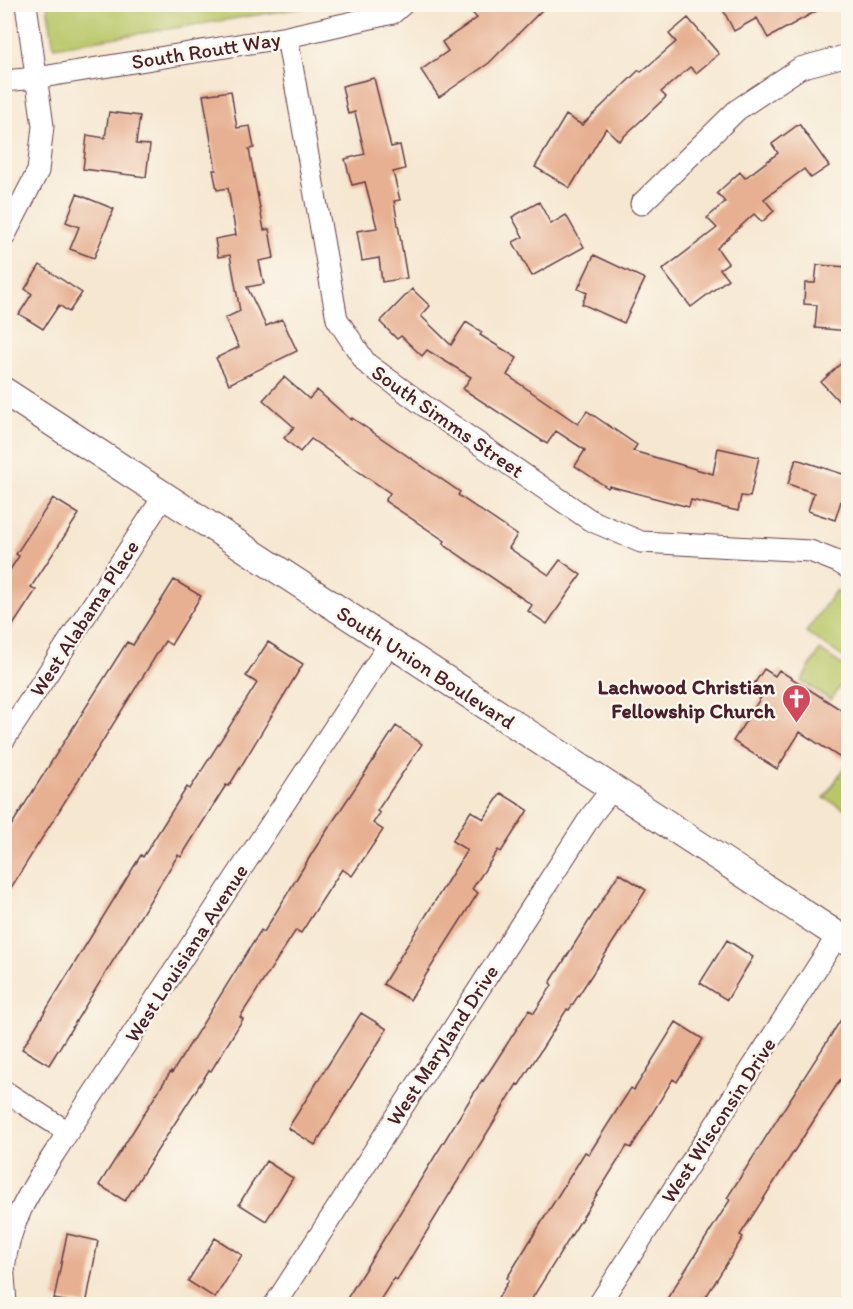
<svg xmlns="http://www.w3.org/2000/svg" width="853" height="1309" font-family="Itim,sans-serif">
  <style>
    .green { fill: #bac769; stroke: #82734a; stroke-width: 1.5 }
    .building { fill: #e7b092 }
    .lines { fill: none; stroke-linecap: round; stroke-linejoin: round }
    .minor-casing { stroke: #643d44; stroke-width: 23 }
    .major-casing { stroke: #643d44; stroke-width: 29 }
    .minor { stroke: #fff; stroke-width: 21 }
    .major { stroke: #fff; stroke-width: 27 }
    .labels { text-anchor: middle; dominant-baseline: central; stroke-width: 5; stroke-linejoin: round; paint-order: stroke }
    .street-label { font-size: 21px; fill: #4a1f2b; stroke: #fbf7ec }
    .poi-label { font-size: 21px; font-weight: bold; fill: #4a1f2b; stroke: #fbf7ec; text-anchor: end }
  </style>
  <rect width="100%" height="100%" fill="#fbf7ec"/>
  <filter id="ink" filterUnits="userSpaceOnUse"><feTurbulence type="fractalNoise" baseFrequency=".0167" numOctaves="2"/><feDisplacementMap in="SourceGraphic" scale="12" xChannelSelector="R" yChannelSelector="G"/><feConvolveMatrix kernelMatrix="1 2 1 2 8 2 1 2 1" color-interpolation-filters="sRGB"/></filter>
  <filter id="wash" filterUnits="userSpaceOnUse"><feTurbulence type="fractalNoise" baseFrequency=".008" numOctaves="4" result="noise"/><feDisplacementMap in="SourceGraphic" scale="24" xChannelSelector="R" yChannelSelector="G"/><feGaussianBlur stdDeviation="1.35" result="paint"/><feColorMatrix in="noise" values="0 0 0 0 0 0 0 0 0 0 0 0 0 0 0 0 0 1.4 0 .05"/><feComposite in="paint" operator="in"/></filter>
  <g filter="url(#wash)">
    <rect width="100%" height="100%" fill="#f6e7d1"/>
    <path class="green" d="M 47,4 L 320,4 L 320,5 L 54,47 Z
      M 836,590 L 848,599 L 848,660 L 806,632 Z
      M 820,650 L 848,669 L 848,674 L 831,700 L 801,681 Z
      M 848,762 L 848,813 L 844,808 L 824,798 Z"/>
    <g id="blocks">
      <path class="building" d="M 464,4 L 548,4 L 489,63 L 439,97 L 421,70 L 448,51 L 442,42 L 477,18 Z
        M 720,4 L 829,4 L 768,38 L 757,18 L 734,31 Z
        M 688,18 L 719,54 L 696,73 L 690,67 L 661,92 L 666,97 L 619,141 L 606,128 L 570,188 L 535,167 L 566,115 L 582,125 L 639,70 L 641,72 L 676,42 L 669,34 Z
        M 374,78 L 391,147 L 400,145 L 405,169 L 393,172 L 400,200 L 394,201 L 407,278 L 382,282 L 379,258 L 362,261 L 357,231 L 377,228 L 365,182 L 352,185 L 345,159 L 365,154 L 355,112 L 348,114 L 342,86 Z
        M 231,91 L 237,128 L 250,126 L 254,148 L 249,149 L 264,230 L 269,229 L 274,258 L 259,261 L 264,284 L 247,287 L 266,326 L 282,319 L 297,351 L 229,384 L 216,358 L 239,347 L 225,318 L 240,311 L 230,255 L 218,257 L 215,239 L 236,235 L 228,188 L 217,190 L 213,170 L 216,170 L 203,95 Z
        M 109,112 L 140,116 L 136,144 L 150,145 L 146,177 L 83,169 L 87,135 L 105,138 Z
        M 799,124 L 829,166 L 811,178 L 804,169 L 764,199 L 774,211 L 762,222 L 754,214 L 717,248 L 728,263 L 720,269 L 728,279 L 691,307 L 662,270 L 717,228 L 707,218 L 725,202 L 717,193 L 740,172 L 745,178 L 778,153 L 772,144 Z
        M 77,194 L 114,209 L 94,258 L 70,249 L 79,227 L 66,222 Z
        M 539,202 L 551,224 L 566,215 L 584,247 L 532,276 L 513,242 L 523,237 L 512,217 Z
        M 594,255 L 645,279 L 624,323 L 582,304 L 587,293 L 578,289 Z
        M 40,265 L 82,293 L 69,312 L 59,305 L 43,329 L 19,314 L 32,294 L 25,289 Z
        M 817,265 L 849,267 L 849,331 L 815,328 L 817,305 L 804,304 L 805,283 L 815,283 Z
        M 412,289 L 430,306 L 421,316 L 451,345 L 466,322 L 482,332 L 480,335 L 517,358 L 507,375 L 578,424 L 587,411 L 637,445 L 633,451 L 713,474 L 718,448 L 759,457 L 750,497 L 741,496 L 738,511 L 691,500 L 689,507 L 609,486 L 608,488 L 575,466 L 585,450 L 556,431 L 547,444 L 463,389 L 471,377 L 427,350 L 422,356 L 401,336 L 397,339 L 380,322 Z
        M 849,356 L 849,412 L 821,382 Z
        M 284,377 L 309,399 L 317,390 L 351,420 L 352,418 L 460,492 L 458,495 L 517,535 L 509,548 L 549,575 L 560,560 L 581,575 L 547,624 L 528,611 L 532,605 L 443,544 L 445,541 L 385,501 L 390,493 L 311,439 L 300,452 L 284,438 L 294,427 L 263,400 Z
        M 796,459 L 849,476 L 835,520 L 808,511 L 814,493 L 788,484 Z
        M 53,498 L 79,514 L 31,587 L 36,590 L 4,639 L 4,579 L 19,556 L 16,554 Z
        M 174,580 L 201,596 L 171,645 L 165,641 L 4,899 L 4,837 L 127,642 L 133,645 Z
        M 268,642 L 303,664 L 229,786 L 226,785 L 181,857 L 178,855 L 49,1065 L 22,1049 L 141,855 L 143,857 L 187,787 L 190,789 L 257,683 L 246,676 Z
        M 764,669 L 775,676 L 779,670 L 849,715 L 849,749 L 842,759 L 800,732 L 777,769 L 733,741 L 765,691 L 754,684 Z
        M 396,726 L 422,744 L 377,811 L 380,813 L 373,823 L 383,830 L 352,876 L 342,869 L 301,933 L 296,930 L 240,1017 L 243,1019 L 211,1071 L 209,1070 L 125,1201 L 99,1185 L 171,1071 L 172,1073 L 261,930 L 264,932 L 314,850 Z
        M 501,793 L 528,810 L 501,852 L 498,850 L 472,889 L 478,893 L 410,1000 L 383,984 L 467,850 L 452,841 L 471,811 L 484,819 Z
        M 619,873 L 646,890 L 617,936 L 569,1010 L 567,1009 L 519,1085 L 517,1084 L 397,1280 L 394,1278 L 377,1305 L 343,1305 L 482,1080 L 483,1081 L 529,1010 L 534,1013 L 552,985 L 550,983 Z
        M 727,940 L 753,957 L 727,1000 L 700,983 Z
        M 849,1007 L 849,1066 L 740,1235 L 743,1237 L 701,1305 L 663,1305 L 730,1200 L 727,1198 Z
        M 361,1013 L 387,1029 L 315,1145 L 288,1128 Z
        M 676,1022 L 703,1039 L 677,1082 L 673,1079 L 631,1148 L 627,1146 L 528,1305 L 494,1305 L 509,1280 L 507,1278 L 585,1152 L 589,1154 L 631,1088 L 634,1090 Z
        M 266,1161 L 293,1178 L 266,1221 L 239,1204 Z
        M 67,1234 L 98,1241 L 86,1305 L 54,1299 Z
        M 215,1238 L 242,1255 L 215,1298 L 188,1281 Z"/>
    </g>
  </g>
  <g filter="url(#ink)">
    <use href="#blocks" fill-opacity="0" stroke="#643d44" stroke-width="1.5"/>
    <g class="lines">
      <defs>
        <path id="minor" d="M 287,37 L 337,319 L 366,363 L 437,415 L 590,520 L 641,542 L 810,551 L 838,562 L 848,568
          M 4,81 L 36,78 L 287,37 L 393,13 L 403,4
          M 641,204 L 737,110 L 800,68 L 848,55
          M 4,237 L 38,171 L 43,126 L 26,4
          M 4,740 L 164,496
          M 4,1091 L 68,1132
          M 4,1271 C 8,1216 40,1177 68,1132 L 390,643
          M 4,1276 L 6,1304
          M 275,1304 L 591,816 L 613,788
          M 599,1304 L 838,935"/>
        <path id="major" d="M 4,391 L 848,942"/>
      </defs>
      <use href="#minor" class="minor-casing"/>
      <use href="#major" class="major-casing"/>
      <use href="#minor" class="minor"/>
      <use href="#major" class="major"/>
    </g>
  </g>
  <defs>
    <symbol id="church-pin" viewBox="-11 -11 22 30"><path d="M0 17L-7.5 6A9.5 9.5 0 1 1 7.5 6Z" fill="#d1495b" stroke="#fbf7ec"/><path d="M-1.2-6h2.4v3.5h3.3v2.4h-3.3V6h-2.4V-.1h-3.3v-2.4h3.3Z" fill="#fff"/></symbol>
  </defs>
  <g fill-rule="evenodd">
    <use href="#church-pin" x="780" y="682" width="33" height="45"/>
  </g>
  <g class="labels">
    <g class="street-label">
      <text transform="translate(206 50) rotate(-9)">South Routt Way</text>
      <text transform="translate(448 421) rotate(35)">South Simms Street</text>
      <text transform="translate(84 618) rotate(-57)">West Alabama Place</text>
      <text transform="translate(426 667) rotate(33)">South Union Boulevard</text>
      <text transform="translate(186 953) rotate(-57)">West Louisiana Avenue</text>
      <text transform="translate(442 1045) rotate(-57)">West Maryland Drive</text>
      <text transform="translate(718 1120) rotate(-57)">West Wisconsin Drive</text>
    </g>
    <g class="poi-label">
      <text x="775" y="686">Lachwood Christian<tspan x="775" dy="24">Fellowship Church</tspan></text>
    </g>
  </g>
  <rect width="853" height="1309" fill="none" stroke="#fbf7ec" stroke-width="24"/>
</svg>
